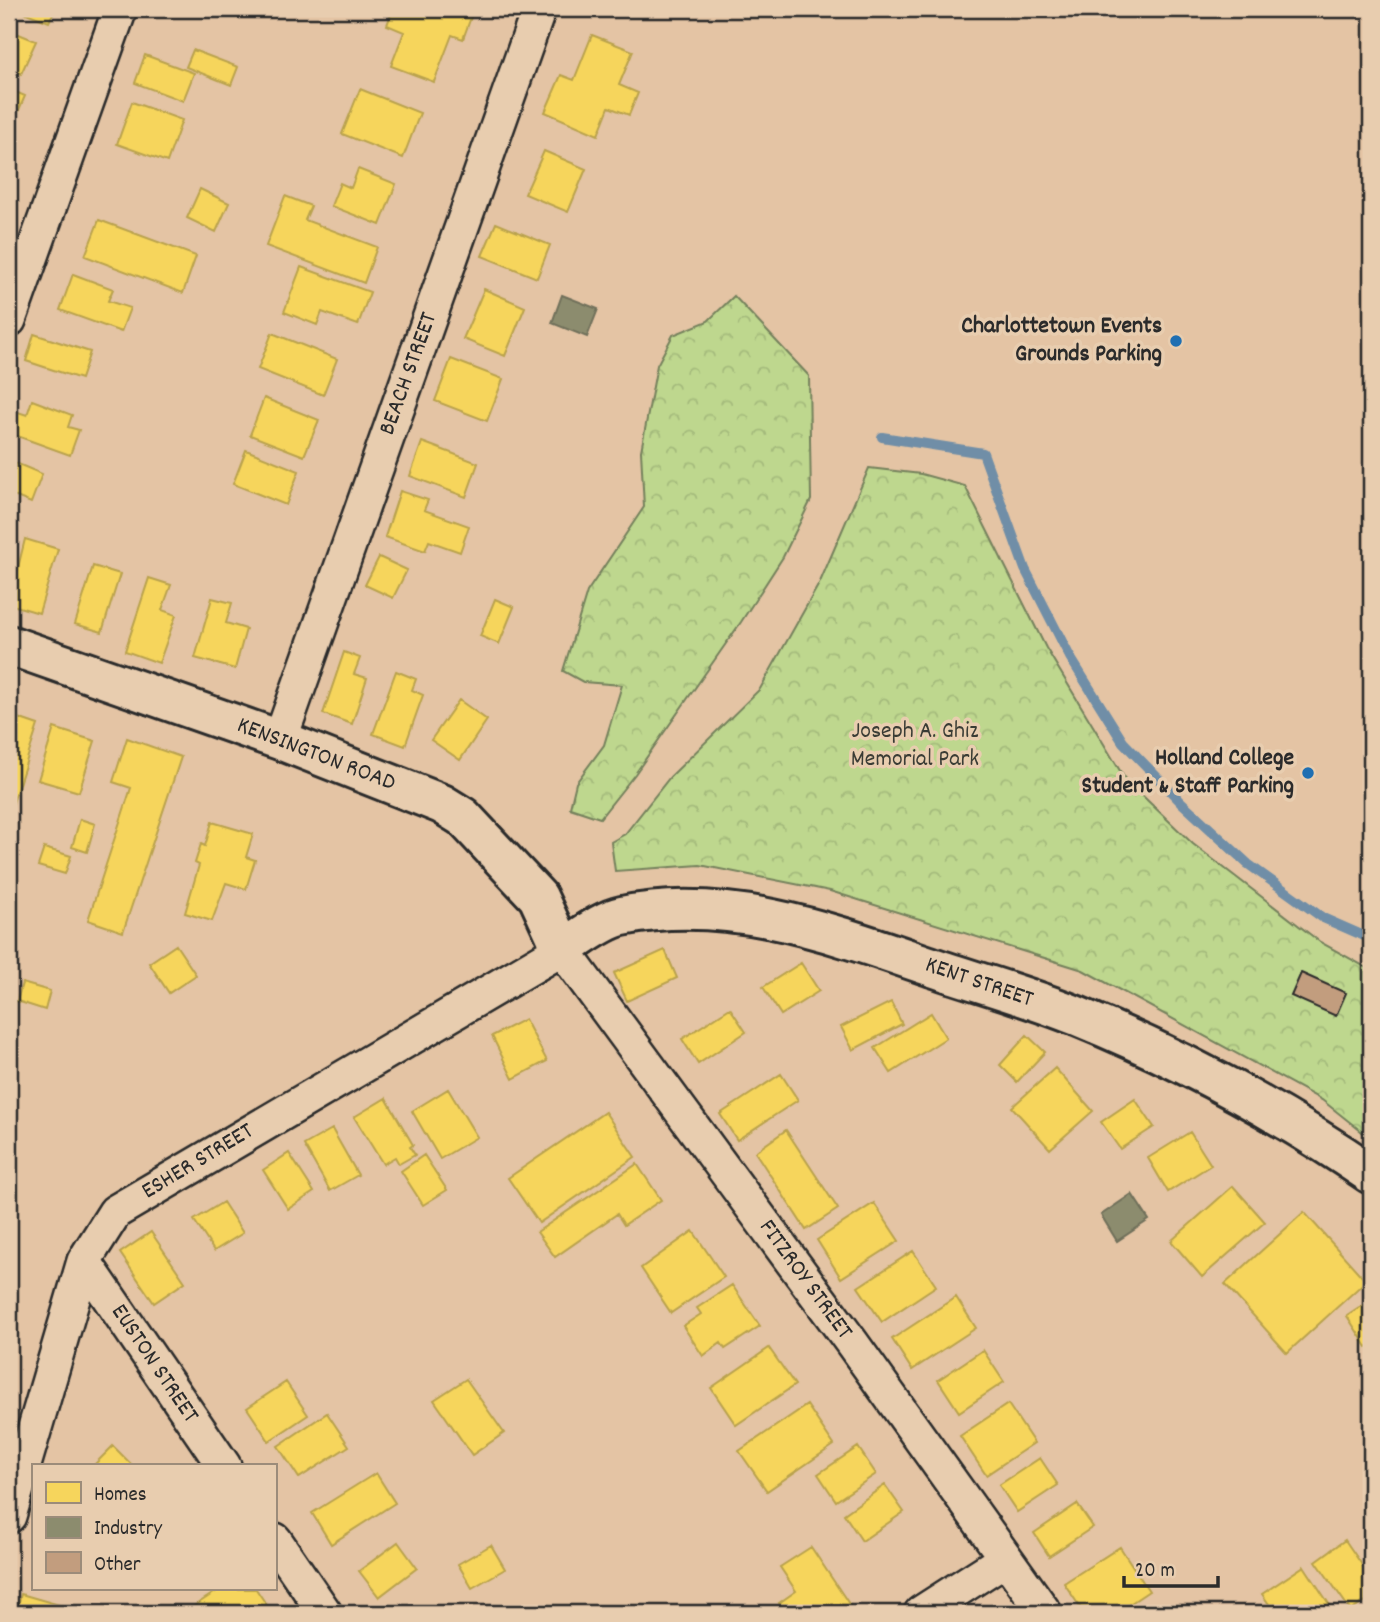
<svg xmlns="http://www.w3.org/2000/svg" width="1380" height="1622" font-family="Dekko,sans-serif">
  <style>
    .forest { fill: url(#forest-crowns); stroke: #74815c; stroke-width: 2 }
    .homes { fill: #f6d55c; stroke: #b9a24d; stroke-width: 2 }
    .industry { fill: #8c8c6e; stroke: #6f6f5a; stroke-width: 2 }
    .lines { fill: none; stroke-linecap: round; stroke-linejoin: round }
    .stream { stroke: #6f8ea7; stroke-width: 10 }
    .building { fill: #c29d7e; stroke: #2b2b2b; stroke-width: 2 }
    .minor-casing { stroke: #2b2b2b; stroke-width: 38 }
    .tertiary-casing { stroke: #2b2b2b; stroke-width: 44 }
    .minor { stroke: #e8cdaf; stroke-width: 33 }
    .tertiary { stroke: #e8cdaf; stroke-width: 38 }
    .poi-dot { fill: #1f6fb2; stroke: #e8cdaf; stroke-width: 2.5 }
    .labels { text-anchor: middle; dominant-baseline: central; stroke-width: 7; stroke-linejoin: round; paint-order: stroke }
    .poi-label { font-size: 24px; font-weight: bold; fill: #2b2b2b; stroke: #e8cdaf; text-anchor: end }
    .street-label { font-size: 24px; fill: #2b2b2b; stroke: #e8cdaf }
    .park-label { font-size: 24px; fill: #3a3c35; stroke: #e8cdaf }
  </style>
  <defs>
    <pattern id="forest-crowns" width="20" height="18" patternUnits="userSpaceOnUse" patternTransform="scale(1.75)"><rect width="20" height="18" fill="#bed78e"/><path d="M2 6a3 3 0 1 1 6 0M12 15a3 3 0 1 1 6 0" fill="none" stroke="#a3b97b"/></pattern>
  </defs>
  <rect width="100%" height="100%" fill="#e4c4a4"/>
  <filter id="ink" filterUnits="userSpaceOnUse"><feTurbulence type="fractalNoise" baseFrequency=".0143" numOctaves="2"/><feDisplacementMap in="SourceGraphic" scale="14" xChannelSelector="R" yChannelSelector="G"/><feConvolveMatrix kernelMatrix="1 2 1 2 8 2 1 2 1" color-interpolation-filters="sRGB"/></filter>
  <g filter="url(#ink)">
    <path class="forest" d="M 734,296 L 809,376 L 811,500 L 783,557 L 741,622 L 635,774 L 600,818 L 570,808 L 576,783 L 604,745 L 622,685 L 583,682 L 563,671 L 587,592 L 644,507 L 641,451 L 657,365 L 673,335 L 708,321 Z
      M 869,468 L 921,474 L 965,486 L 1046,648 L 1125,779 L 1193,844 L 1236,877 L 1320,942 L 1371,970 L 1371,1139 L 1322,1100 L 1083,970 L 830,891 L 700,865 L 615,871 L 611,842 L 625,834 L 670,777 L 760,689 L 820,582 Z"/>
    <path class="homes" d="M 16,9 L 55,9 L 49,22 Z
      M 393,9 L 474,9 L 463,39 L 452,35 L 434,82 L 391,66 L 404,32 L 387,25 Z
      M 9,30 L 36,41 L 21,74 L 9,69 Z
      M 592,35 L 633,51 L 619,85 L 638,93 L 629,115 L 609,107 L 598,135 L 545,112 L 561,75 L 574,80 Z
      M 193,50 L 238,67 L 231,85 L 186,67 Z
      M 145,55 L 194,73 L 183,101 L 135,83 Z
      M 9,89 L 25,96 L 12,126 L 9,125 Z
      M 360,89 L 420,113 L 403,158 L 342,134 Z
      M 132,102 L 182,120 L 167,162 L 117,144 Z
      M 544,151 L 586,169 L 568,212 L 525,194 Z
      M 358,169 L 396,184 L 380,225 L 331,206 L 340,183 L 351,188 Z
      M 200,189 L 229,203 L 216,232 L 187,218 Z
      M 285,196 L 311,206 L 305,220 L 377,247 L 364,283 L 266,246 Z
      M 99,220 L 196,256 L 183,293 L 85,256 Z
      M 496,223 L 550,245 L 537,278 L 482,256 Z
      M 301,267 L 370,292 L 358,325 L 322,312 L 317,325 L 284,312 Z
      M 73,274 L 113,289 L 108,301 L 130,308 L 121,332 L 60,310 Z
      M 484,289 L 525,307 L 505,356 L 463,339 Z
      M 272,333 L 337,359 L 323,395 L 258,369 Z
      M 34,334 L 90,352 L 81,379 L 26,361 Z
      M 451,359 L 503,379 L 487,421 L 435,401 Z
      M 264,398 L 319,420 L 304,456 L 250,435 Z
      M 32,400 L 72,415 L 68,427 L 79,430 L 70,455 L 9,433 L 15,411 L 27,415 Z
      M 422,442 L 478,463 L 466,497 L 410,476 Z
      M 246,450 L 299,471 L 286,505 L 233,484 Z
      M 11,461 L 42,474 L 31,503 L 9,494 Z
      M 400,491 L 428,500 L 424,510 L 469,526 L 460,552 L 429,541 L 425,551 L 385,537 Z
      M 25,539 L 58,549 L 39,613 L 9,604 Z
      M 379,557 L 407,570 L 393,598 L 365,585 Z
      M 93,566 L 120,574 L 102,632 L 75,624 Z
      M 149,578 L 171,585 L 162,610 L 176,615 L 159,663 L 125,651 Z
      M 212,598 L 232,603 L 226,623 L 246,629 L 235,669 L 195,658 Z
      M 495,599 L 514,607 L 499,644 L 480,636 Z
      M 344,652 L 360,658 L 354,674 L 367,678 L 352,724 L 323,714 Z
      M 396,671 L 416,679 L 412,690 L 423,695 L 405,746 L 373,734 Z
      M 459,700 L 487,720 L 460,760 L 431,740 Z
      M 9,715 L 38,725 L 10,812 L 9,812 Z
      M 54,728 L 95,741 L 79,792 L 38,780 Z
      M 127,738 L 181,757 L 123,932 L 88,920 L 131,788 L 113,782 Z
      M 80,819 L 95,824 L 87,852 L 72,847 Z
      M 212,822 L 253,834 L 246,857 L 255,860 L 246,889 L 226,883 L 212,921 L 185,913 L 199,865 L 195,863 L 201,844 L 205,846 Z
      M 44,848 L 71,856 L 65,874 L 38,866 Z
      M 176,945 L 196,975 L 169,993 L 149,963 Z
      M 665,950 L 677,978 L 627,1001 L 614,973 Z
      M 801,963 L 819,991 L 781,1015 L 763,987 Z
      M 22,983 L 50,991 L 45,1010 L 17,1001 Z
      M 891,1002 L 902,1024 L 853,1050 L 841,1027 Z
      M 730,1008 L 746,1032 L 698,1064 L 682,1039 Z
      M 931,1013 L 946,1038 L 891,1073 L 875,1048 Z
      M 525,1019 L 547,1061 L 513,1079 L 492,1036 Z
      M 1027,1035 L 1045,1052 L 1017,1082 L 1000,1065 Z
      M 1055,1068 L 1093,1111 L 1050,1149 L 1012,1107 Z
      M 781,1074 L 798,1100 L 737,1140 L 720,1114 Z
      M 448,1089 L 477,1137 L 440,1159 L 412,1111 Z
      M 386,1098 L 413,1145 L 410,1147 L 415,1155 L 399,1164 L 395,1157 L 383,1164 L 354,1117 Z
      M 1135,1099 L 1154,1127 L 1120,1149 L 1101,1122 Z
      M 605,1112 L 635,1157 L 539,1223 L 508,1178 Z
      M 332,1129 L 358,1175 L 330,1191 L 304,1145 Z
      M 786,1130 L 838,1209 L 806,1230 L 755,1152 Z
      M 1190,1132 L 1211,1165 L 1168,1192 L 1148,1158 Z
      M 289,1153 L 314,1192 L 288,1209 L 263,1170 Z
      M 424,1155 L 447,1190 L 423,1205 L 401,1171 Z
      M 637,1164 L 661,1200 L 624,1225 L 617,1214 L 555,1257 L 537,1232 Z
      M 1233,1186 L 1265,1222 L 1202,1277 L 1171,1241 Z
      M 223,1202 L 243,1233 L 214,1251 L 194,1220 Z
      M 874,1203 L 899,1241 L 841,1278 L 817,1240 Z
      M 1304,1212 L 1366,1281 L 1287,1353 L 1225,1284 Z
      M 693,1231 L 724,1277 L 671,1313 L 641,1268 Z
      M 151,1232 L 185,1282 L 154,1303 L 120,1253 Z
      M 913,1251 L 936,1286 L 882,1322 L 858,1287 Z
      M 732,1285 L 760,1326 L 725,1349 L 721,1343 L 703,1356 L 683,1326 L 701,1314 L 697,1308 Z
      M 956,1297 L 976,1328 L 912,1370 L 892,1339 Z
      M 1371,1300 L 1371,1345 L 1367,1347 L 1347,1316 Z
      M 769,1348 L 795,1385 L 736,1425 L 711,1388 Z
      M 983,1350 L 1004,1382 L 959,1412 L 938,1380 Z
      M 466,1379 L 504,1433 L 472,1455 L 434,1400 Z
      M 286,1382 L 308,1415 L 269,1441 L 247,1408 Z
      M 1008,1404 L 1034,1443 L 986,1475 L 960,1436 Z
      M 807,1405 L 834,1445 L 767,1491 L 739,1451 Z
      M 327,1413 L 349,1446 L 299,1478 L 278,1446 Z
      M 113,1446 L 133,1466 L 93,1466 Z
      M 858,1447 L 876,1474 L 836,1501 L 818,1474 Z
      M 1040,1458 L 1058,1485 L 1017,1512 L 999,1485 Z
      M 376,1473 L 395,1503 L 331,1544 L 312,1513 Z
      M 885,1485 L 904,1512 L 862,1541 L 844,1514 Z
      M 1077,1504 L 1093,1527 L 1049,1556 L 1034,1533 Z
      M 1345,1540 L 1371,1578 L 1371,1597 L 1351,1611 L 1316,1561 Z
      M 398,1542 L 417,1568 L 379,1597 L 359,1571 Z
      M 491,1545 L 505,1569 L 472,1588 L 458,1564 Z
      M 811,1547 L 851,1607 L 842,1613 L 786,1613 L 779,1603 L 796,1591 L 780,1567 Z
      M 1120,1547 L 1149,1591 L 1116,1613 L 1084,1613 L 1064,1583 Z
      M 1304,1566 L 1335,1613 L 1275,1613 L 1262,1594 Z
      M 220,1589 L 256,1589 L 272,1613 L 190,1613 L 188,1610 Z
      M 21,1594 L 73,1609 L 72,1613 L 16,1613 Z
      M 962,1599 L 971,1613 L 940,1613 Z
      M 1149,1604 L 1155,1613 L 1135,1613 Z"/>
    <path class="industry" d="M 562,295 L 598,309 L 587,337 L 552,323 Z
      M 1132,1194 L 1149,1220 L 1117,1241 L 1101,1215 Z"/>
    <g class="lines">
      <path class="stream" d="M 882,437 L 983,453 L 1025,569 L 1070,657 L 1123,742 L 1181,802 L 1248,864 L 1323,918 L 1371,939"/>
    </g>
    <path class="building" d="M 1301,973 L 1346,993 L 1336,1016 L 1291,996 Z"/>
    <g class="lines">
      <defs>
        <path id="minor" d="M 9,320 L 120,9
          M 280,740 L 539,9
          M 84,1261 L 224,1466
          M 9,1516 L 84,1261 L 115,1212 L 562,949 L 852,1343 L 1045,1613
          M 275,1540 L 325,1613
          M 921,1613 L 1005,1559"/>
        <path id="tertiary" d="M 9,645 L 280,740 L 442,804 L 463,817 L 538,897 L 562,949 C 579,939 602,920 622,916 C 728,894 833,933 932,967 C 980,983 1030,997 1077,1016 C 1180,1058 1280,1112 1371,1174"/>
      </defs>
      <use href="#minor" class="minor-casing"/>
      <use href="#tertiary" class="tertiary-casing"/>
      <use href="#minor" class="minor"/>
      <use href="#tertiary" class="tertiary"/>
    </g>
  </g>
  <g class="poi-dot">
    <circle cx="1176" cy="341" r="7"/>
    <circle cx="1308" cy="773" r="7"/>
  </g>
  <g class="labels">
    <g class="poi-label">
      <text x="1162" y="327">Charlottetown Events<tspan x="1162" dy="28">Grounds Parking</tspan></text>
      <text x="1294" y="759">Holland College<tspan x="1294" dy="28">Student &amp; Staff Parking</tspan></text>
    </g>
    <g class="street-label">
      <text transform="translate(409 374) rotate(-70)">BEACH STREET</text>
      <text transform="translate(316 755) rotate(21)">KENSINGTON ROAD</text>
      <text transform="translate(979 983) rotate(19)">KENT STREET</text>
      <text transform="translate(198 1162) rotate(-31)">ESHER STREET</text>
      <text transform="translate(805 1280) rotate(54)">FITZROY STREET</text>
      <text transform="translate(154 1364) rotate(56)">EUSTON STREET</text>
    </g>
    <g class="park-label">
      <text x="915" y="732">Joseph A. Ghiz<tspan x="915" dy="28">Memorial Park</tspan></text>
    </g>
  </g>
  <rect width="1380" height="1622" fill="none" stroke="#e8cdaf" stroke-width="35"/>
  <rect x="18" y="18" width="1345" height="1587" fill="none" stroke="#2b2b2b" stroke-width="2.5" filter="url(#ink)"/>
  <rect x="32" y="1464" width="245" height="126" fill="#e8cdaf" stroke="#9c8c7a" stroke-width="2"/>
  <rect x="46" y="1482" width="35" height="21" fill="#f6d55c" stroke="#9c8c7a" stroke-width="2"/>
  <text x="94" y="1500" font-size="21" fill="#2b2b2b">Homes</text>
  <rect x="46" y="1517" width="35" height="21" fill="#8c8c6e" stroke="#9c8c7a" stroke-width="2"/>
  <text x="94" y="1534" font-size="21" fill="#2b2b2b">Industry</text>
  <rect x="46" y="1552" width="35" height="21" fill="#c29d7e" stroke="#9c8c7a" stroke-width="2"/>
  <text x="94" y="1570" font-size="21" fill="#2b2b2b">Other</text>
  <path d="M1124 1576v10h94v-10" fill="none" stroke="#2b2b2b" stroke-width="3.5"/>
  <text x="1135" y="1576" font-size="21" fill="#2b2b2b" stroke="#e8cdaf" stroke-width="5" paint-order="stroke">20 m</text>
</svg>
